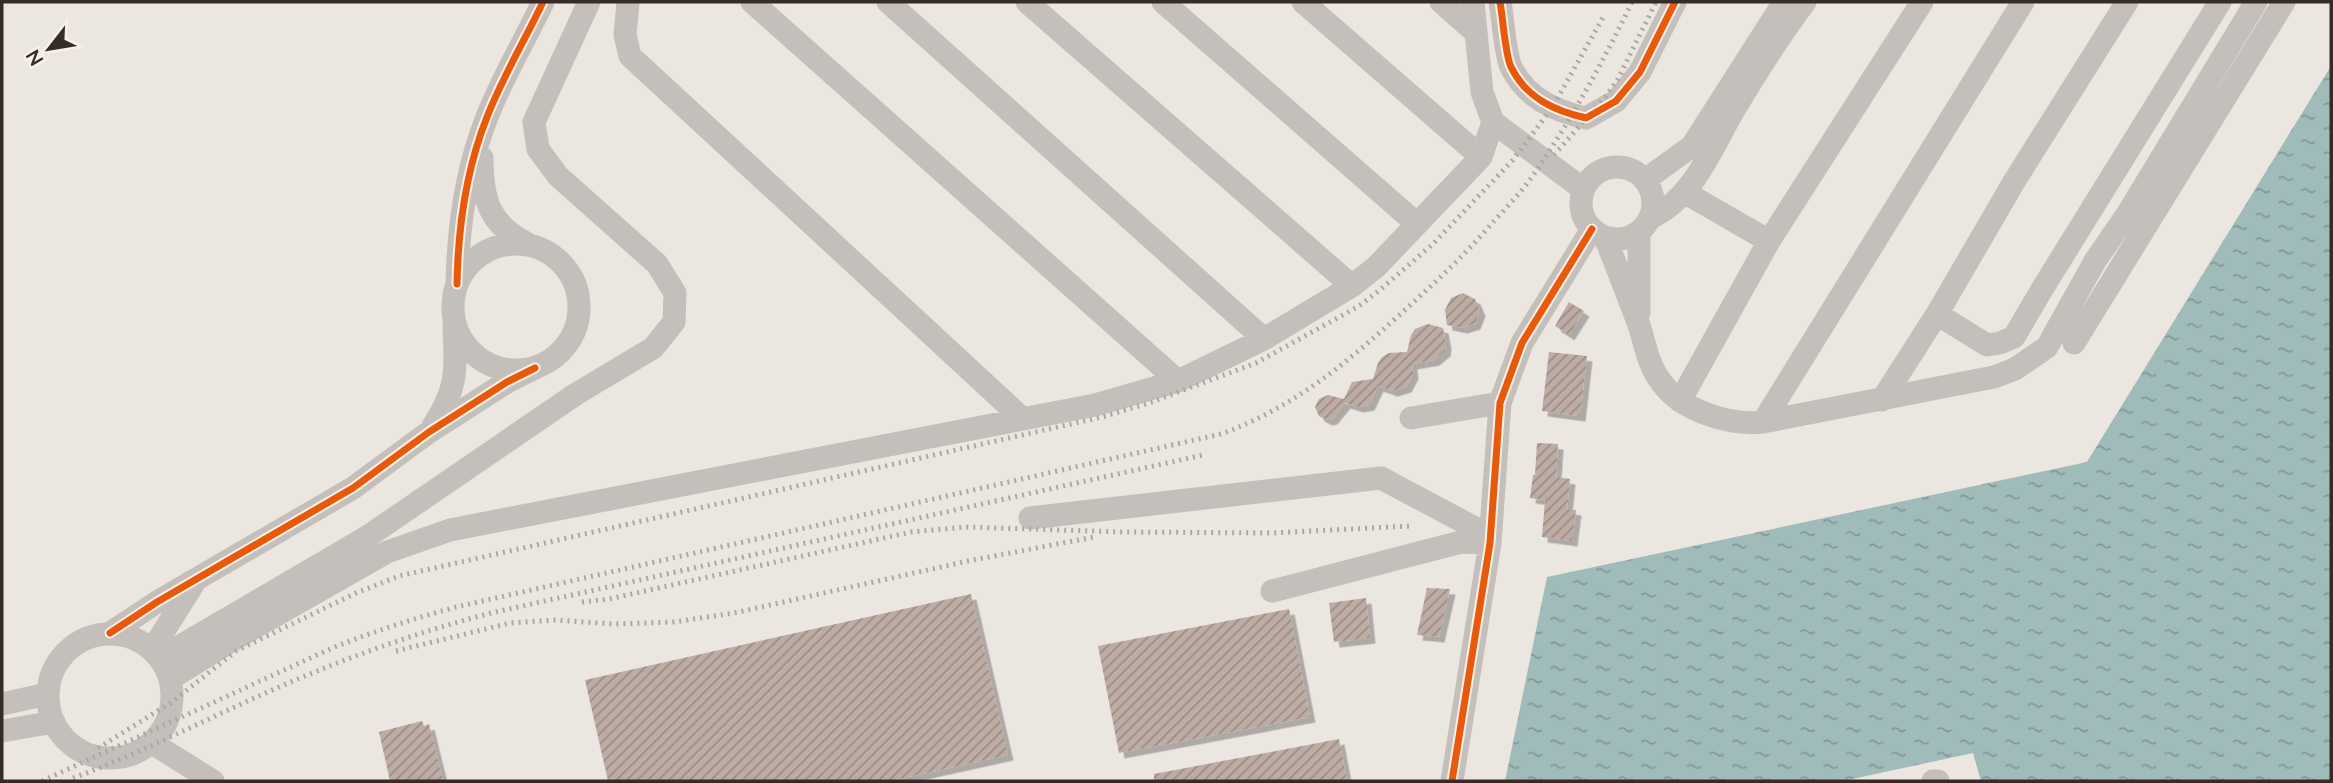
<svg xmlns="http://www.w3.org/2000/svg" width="2333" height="783" font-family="Lato,sans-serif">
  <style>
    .water { fill: url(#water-ripples) }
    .building { fill: url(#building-hatch); filter: url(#shadow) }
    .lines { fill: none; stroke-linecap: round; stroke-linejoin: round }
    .minor { stroke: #c4bfba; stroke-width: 23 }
    .rail { stroke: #aca7a4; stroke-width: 5; stroke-dasharray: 2 5; stroke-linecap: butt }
    .cycleway-casing { stroke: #f8f1e8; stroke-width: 11 }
    .cycleway { stroke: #e8590c; stroke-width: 7 }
  </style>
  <defs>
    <pattern id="water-ripples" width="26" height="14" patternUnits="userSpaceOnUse" patternTransform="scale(1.75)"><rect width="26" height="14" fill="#9fbbba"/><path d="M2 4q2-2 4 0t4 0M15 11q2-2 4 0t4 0" fill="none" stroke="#829897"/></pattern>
    <pattern id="building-hatch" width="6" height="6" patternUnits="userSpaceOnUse" patternTransform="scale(1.75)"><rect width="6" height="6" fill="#beaca4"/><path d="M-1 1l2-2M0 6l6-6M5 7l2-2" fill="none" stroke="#9b8c86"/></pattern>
    <filter id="shadow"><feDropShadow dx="5.5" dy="5.5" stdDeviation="0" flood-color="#0004"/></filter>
  </defs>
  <rect width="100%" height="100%" fill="#ece6e0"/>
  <path class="water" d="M 2331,66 L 2331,781 L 1981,781 L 1973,753 L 1843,781 L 1505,781 L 1547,577 L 2087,462 Z"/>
  <path class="building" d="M 1463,293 L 1475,299 L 1480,311 L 1475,324 L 1462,328 L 1447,325 L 1445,310 L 1451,298 Z
    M 1569,302 L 1584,311 L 1569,335 L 1555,326 Z
    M 1428,324 L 1443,328 L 1446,344 L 1445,351 L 1434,360 L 1412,364 L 1413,374 L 1406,387 L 1392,391 L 1378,386 L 1369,405 L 1358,407 L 1345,403 L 1332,419 L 1327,420 L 1319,416 L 1315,407 L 1319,399 L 1328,395 L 1344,399 L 1352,382 L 1373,379 L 1378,363 L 1382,357 L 1389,353 L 1407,352 L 1411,335 L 1415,329 Z
    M 1549,352 L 1587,356 L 1580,416 L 1542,411 Z
    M 1537,443 L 1558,444 L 1556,477 L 1570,479 L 1567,509 L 1576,510 L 1572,541 L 1542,537 L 1545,500 L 1530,498 L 1533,475 L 1535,475 Z
    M 1427,588 L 1450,589 L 1439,637 L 1417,635 Z
    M 971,594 L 1008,755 L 890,781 L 608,781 L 585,680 Z
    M 1366,598 L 1370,638 L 1334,642 L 1329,603 Z
    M 1289,609 L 1310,717 L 1119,753 L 1098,646 Z
    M 422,721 L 424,726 L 429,724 L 443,781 L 390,781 L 379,732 Z
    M 1339,739 L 1347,781 L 1154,781 L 1154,774 Z"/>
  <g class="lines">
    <path class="minor" d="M 628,2 L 625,35 L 630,56 L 1023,419
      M 752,2 L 1178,381
      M 888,2 L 1264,339
      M 1027,2 L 1352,286
      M 1163,2 L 1417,224
      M 1303,2 L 1481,157
      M 1441,2 L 1476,33
      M 1500,2 C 1503,18 1505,54 1511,67 C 1526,98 1555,111 1586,118 L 1616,101 L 1640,72 L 1675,2
      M 1493,122 L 1583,189
      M 482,158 C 482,199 489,225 528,244
      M1581 203a36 36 0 1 1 72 0a36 36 0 1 1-72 0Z
      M 1645,180 L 1692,146 L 1784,2
      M 1684,192 L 1769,241
      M 1650,218 C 1693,199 1711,149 1734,110 C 1756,73 1779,36 1805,2
      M 1639,232 L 1639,313
      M 1605,237 C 1617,268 1629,298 1640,328 C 1646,348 1649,367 1662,383 C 1682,411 1731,426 1763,422 L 1994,377 L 2015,369 L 2047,347 L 2095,261 L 2128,213 L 2256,2
      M453 307a63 63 0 1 1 126 0a63 63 0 1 1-126 0Z
      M 457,284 C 458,228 466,170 487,117 C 502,78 525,40 543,2
      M 1937,314 L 1987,345 L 2000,343 L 2014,337 L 2044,286 L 2220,2
      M 2074,343 L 2284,2
      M 1882,400 L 1937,314 L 2015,180 L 2127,2
      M 1680,401 L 1769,241 L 1922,2
      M 1411,418 L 1500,403
      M 1763,422 L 2023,2
      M 433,426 C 458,388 456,370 454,326
      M 1030,518 L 1381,478 L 1490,536
      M 1272,591 L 1461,542 L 1490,543
      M 110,633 L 157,602 L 353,488 L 429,432 L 507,382 L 535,368
      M48 696a62 62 0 1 1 124 0a62 62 0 1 1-124 0Z
      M 152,650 L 194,583
      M 160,658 L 367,537 L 576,394 L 653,348 L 674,322 L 675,293 L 657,264 L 558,176 L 538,149 L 534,122 L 589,2
      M 170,679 L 231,641 L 387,552 L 450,530 L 1095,405 L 1178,381 L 1264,339 L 1352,286 L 1376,267 L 1481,157 L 1493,122 L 1482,92 L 1473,2
      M 2,704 L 47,694
      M 2,731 L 54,722
      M 152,743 L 213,781
      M 1452,781 L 1490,543 L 1500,403 L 1522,343 L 1592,229
      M 1933,781 L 1938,781"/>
    <path class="rail" d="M 1554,155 L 1606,96 L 1618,79 L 1656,2
      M 582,602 L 609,599 L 911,532 L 966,527 L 1122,532 L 1272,533 L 1410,526
      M 396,651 L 510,623 L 555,620 L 614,624 L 674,622 L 734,613 L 968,561 L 1094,537
      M 98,748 L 172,702 L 236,651 L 356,593 L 399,576 L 1102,417 L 1149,403 L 1256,363 L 1359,306 L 1381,289 L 1433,244 L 1512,161 L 1552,108 L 1605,14
      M 73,778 C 144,752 210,717 279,687 C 348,657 418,632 491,613 L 1203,455
      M 42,781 L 330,649 C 371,632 413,619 456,607 L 1221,434 C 1290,409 1342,367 1396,318 C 1428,289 1459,261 1487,229 C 1502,212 1519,195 1532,177 C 1570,122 1603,62 1632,2"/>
    <defs>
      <path id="cycleway" d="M 1500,2 C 1503,18 1505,54 1511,67 C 1526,98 1555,111 1586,118 L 1616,101 L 1640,72 L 1675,2
        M 457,284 C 458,228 466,170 487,117 C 502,78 525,40 543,2
        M 110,633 L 157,602 L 353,488 L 429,432 L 507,382 L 535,368
        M 1452,781 L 1490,543 L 1500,403 L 1522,343 L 1592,229"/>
    </defs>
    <use href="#cycleway" class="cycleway-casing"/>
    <use href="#cycleway" class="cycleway"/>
  </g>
  <rect width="2333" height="783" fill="none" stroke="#352c28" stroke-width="7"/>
  <g transform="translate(49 49) rotate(239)" stroke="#f8f1e8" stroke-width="5" paint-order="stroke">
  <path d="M0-5L12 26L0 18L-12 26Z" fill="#352c28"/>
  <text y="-10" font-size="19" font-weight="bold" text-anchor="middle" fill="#352c28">N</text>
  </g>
</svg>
